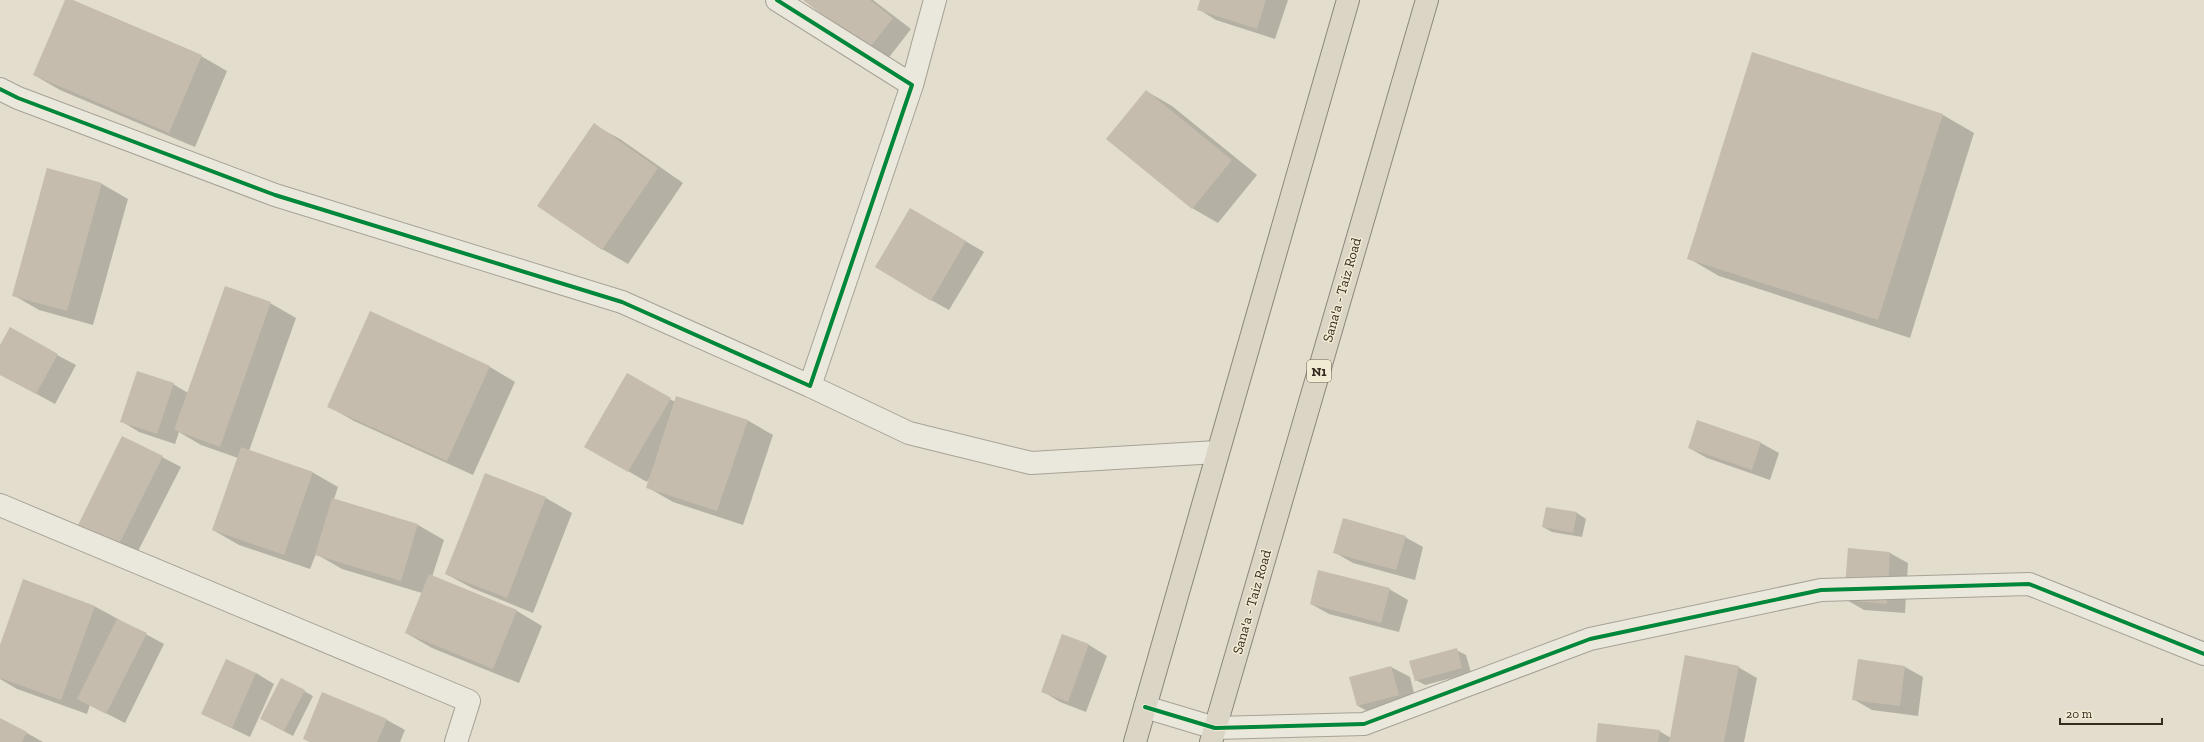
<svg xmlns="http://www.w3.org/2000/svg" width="2204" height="742" font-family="'Zilla Slab',serif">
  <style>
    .shadow { fill: #0003 }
    .building { fill: #c5bcae }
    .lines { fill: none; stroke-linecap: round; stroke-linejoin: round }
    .minor-casing { stroke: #a7a296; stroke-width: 24 }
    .trunk-casing { stroke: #8c877c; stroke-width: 24 }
    .minor { stroke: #eae7dd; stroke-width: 22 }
    .trunk { stroke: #dbd5c6; stroke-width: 22 }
    .cycleway-casing { stroke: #f2ebd3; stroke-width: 6 }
    .cycleway { stroke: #00873e; stroke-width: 4 }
    .labels { text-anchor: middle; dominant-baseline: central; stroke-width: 3; stroke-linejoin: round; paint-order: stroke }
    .shield { fill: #f2ebd3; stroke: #6e6455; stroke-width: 1 }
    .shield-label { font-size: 13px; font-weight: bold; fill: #352a1f }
    .street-label { font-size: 14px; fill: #352a1f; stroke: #f2ebd3 }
  </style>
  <rect width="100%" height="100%" fill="#e2ddcc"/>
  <path class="shadow" d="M 66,0 L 71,0 L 201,56 L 227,71 L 195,147 L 60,90 L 34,75 Z
    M 805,0 L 873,0 L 911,29 L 887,60 Z
    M 1201,0 L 1288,0 L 1275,39 L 1216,20 L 1198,9 Z
    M 1753,54 L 1943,115 L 1974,133 L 1910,338 L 1719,276 L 1688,258 Z
    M 1146,91 L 1172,106 L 1257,175 L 1218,223 L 1192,208 Z
    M 594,125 L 620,139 L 683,183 L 628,264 L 602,249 Z
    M 47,169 L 102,184 L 128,199 L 93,325 L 39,310 L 13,295 Z
    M 911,209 L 984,252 L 949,310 L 931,300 Z
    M 270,303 L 296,318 L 249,451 L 312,472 L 338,487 L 334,499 L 418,525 L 444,540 L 432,577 L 517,611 L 542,626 L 519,683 L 432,648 L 406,633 L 422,593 L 342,569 L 316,554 L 310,569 L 239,545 L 213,530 L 238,458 L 201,445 L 179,432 L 175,444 L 139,432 L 121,421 L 173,384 L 188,393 Z
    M 371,313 L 490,367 L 515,382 L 473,475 L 354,421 L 328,406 Z
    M 0,347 L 57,355 L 76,365 L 55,404 L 0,374 Z
    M 628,374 L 675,402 L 747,420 L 773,435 L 743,525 L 673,502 L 647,487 L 650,477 L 647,482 L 586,447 Z
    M 1761,443 L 1779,453 L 1770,480 L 1707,458 L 1689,448 Z
    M 162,457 L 181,467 L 136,555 L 97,535 Z
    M 485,474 L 546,498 L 572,513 L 533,613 L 472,588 L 446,574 Z
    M 1577,513 L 1586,519 L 1582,537 L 1552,532 L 1543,527 Z
    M 1405,537 L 1423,547 L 1415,580 L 1353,563 L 1334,552 Z
    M 1849,549 L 1890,553 L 1908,563 L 1905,613 L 1864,610 L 1845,599 Z
    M 1389,589 L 1408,600 L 1399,632 L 1329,614 L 1311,604 Z
    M 94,606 L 164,644 L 125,723 L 90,705 L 87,714 L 17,689 L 0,679 L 0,648 Z
    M 1062,635 L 1089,645 L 1107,656 L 1086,712 L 1060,702 L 1042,691 Z
    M 1456,650 L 1466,655 L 1471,673 L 1425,685 L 1416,680 Z
    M 1391,667 L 1410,677 L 1417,705 L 1376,716 L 1358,706 L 1350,678 Z
    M 1738,667 L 1757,678 L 1744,742 L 1597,742 L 1659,731 L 1671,738 Z
    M 1905,667 L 1923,677 L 1918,716 L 1872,710 L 1853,699 Z
    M 256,673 L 274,684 L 250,737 L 202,714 Z
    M 304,691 L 313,696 L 293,736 L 270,724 Z
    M 0,720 L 27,733 L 43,742 L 0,742 Z
    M 387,720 L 405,730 L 400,742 L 310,742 L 304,739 Z"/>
  <path class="building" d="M 65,0 L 73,0 L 202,55 L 169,133 L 33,75 Z
    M 803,0 L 870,0 L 893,18 L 868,50 Z
    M 1200,0 L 1266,0 L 1257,29 L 1197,10 Z
    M 1752,52 L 1943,114 L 1878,320 L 1687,259 Z
    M 1146,90 L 1232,160 L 1192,209 L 1106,139 Z
    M 594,123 L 658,168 L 602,250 L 537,206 Z
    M 47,168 L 102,183 L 67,311 L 12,296 Z
    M 910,208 L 966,241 L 931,301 L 875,267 Z
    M 225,286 L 271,302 L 220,447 L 174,430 Z
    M 370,311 L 490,366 L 447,461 L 327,407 Z
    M 10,327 L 58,354 L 36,394 L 0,375 L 0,345 Z
    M 137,371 L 174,383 L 157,434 L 120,422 Z
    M 627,373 L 671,398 L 628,472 L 584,447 Z
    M 676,396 L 748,420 L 717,511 L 646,488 Z
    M 1697,420 L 1761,442 L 1752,470 L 1688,448 Z
    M 122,436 L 163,456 L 118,546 L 78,525 Z
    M 241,447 L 313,472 L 284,555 L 212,530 Z
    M 485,473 L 546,497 L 507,598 L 445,574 Z
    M 332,498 L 418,524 L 401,581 L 315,555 Z
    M 1546,507 L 1577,512 L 1573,533 L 1542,527 Z
    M 1343,518 L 1406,536 L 1396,570 L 1333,553 Z
    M 1848,548 L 1890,552 L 1887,604 L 1844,600 Z
    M 1318,570 L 1390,588 L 1381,623 L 1310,604 Z
    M 429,574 L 517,610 L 493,669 L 405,633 Z
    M 23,579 L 95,606 L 61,700 L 0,678 L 0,645 Z
    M 117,619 L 147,633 L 106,714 L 77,699 Z
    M 1062,634 L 1089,644 L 1068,702 L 1041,692 Z
    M 1457,648 L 1462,668 L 1415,681 L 1409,661 Z
    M 1685,655 L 1739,666 L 1724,742 L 1669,742 Z
    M 226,659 L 256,673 L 232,728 L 201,714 Z
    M 1858,659 L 1905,666 L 1900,706 L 1852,700 Z
    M 1391,666 L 1399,695 L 1357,706 L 1349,677 Z
    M 281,678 L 305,690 L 284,731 L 260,719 Z
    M 322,692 L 387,719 L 377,742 L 310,742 L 303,739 Z
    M 0,718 L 27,732 L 22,742 L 0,742 Z
    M 1598,723 L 1660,730 L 1658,742 L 1596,742 Z"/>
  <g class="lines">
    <defs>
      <path id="minor" d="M 912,85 L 935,0
        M 0,89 L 18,98 L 275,195 L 622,302 L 810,386 L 912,85 L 777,0
        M 810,386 L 909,433 L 1031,463 L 1217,452
        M 0,505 L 469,701 L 456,742
        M 1145,707 L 1215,728 L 1364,724 L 1590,639 L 1821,590 L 2029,584 L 2204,654"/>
      <path id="trunk" d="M 1135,742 L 1348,0
        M 1211,742 L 1427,0"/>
    </defs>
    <use href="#minor" class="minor-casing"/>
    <use href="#trunk" class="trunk-casing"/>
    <use href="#minor" class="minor"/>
    <use href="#trunk" class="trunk"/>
    <defs>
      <path id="cycleway" d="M 0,89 L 18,98 L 275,195 L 622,302 L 810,386 L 912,85 L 777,0
        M 1145,707 L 1215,728 L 1364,724 L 1590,639 L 1821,590 L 2029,584 L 2204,654"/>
    </defs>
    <use href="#cycleway" class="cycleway-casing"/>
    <use href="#cycleway" class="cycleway"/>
  </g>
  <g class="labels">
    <rect class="shield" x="1307" y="360" width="24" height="22" rx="3"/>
    <g class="shield-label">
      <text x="1319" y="371">N1</text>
    </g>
    <g class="street-label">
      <text transform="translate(1342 290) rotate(-74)">Sana'a - Taiz Road</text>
      <text transform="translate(1252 602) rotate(-74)">Sana'a - Taiz Road</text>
    </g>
  </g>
  <path d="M2060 718v6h102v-6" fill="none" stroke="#352a1f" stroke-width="2"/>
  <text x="2066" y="718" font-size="12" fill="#352a1f" stroke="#f2ebd3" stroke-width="3" paint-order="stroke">20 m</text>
</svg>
